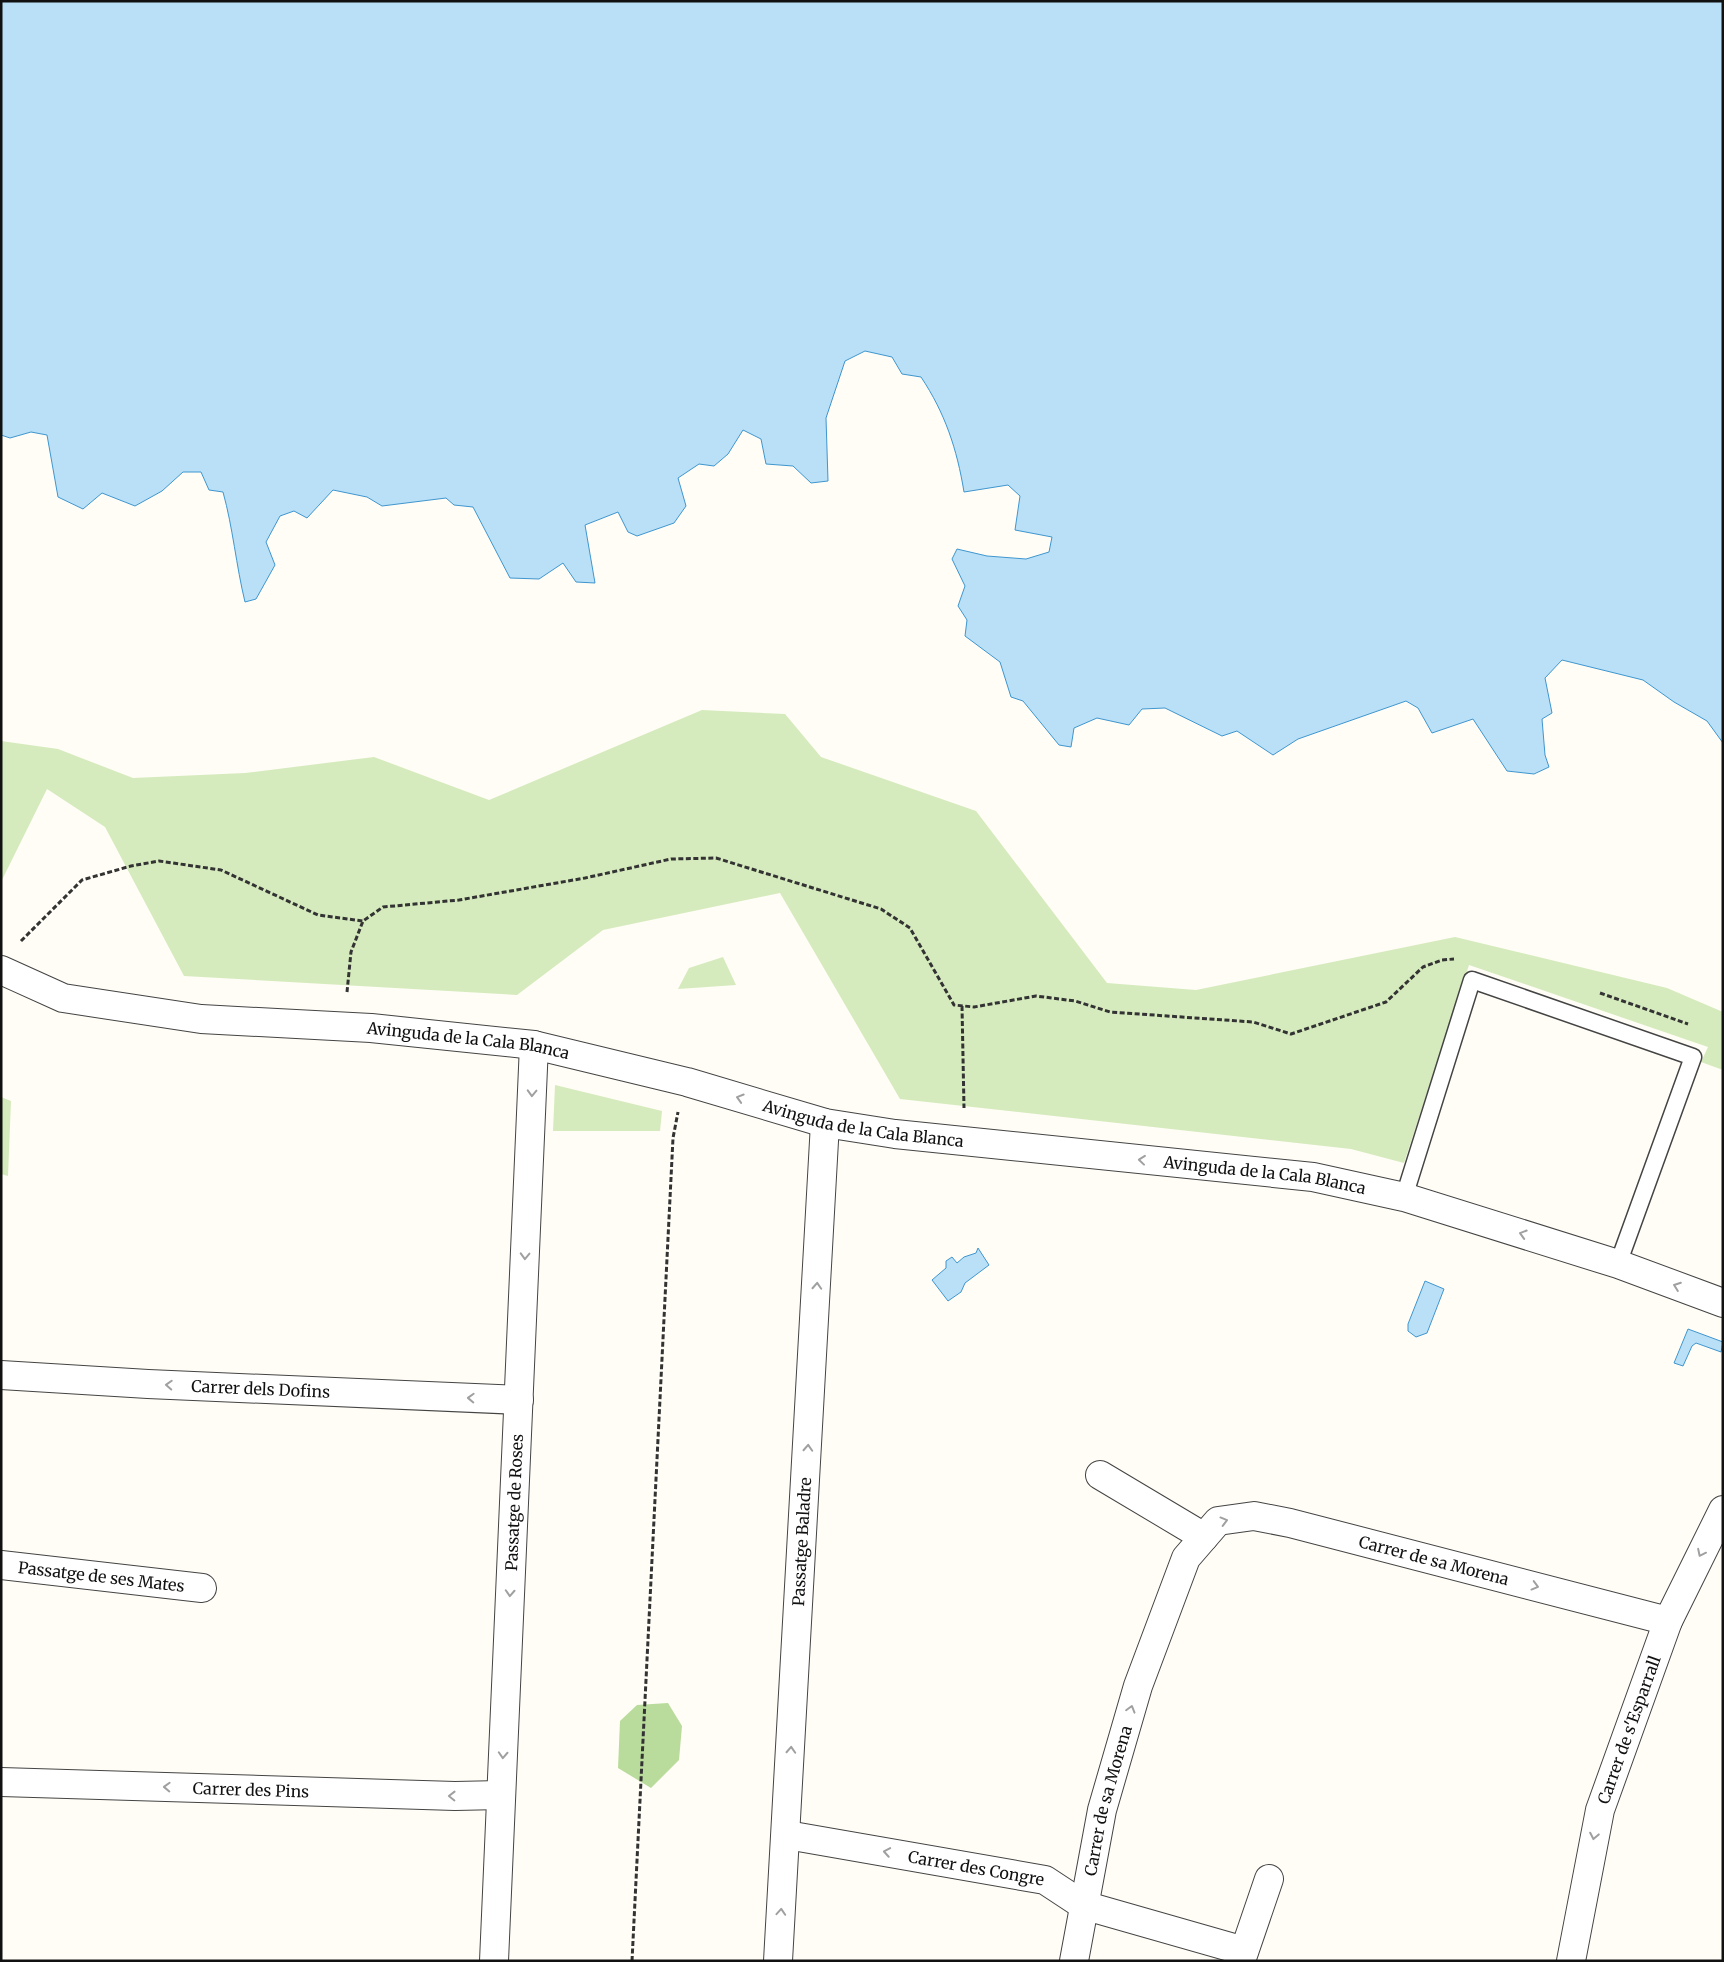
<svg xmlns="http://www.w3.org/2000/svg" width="1724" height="1962" font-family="Merriweather,serif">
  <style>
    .green { fill: #d5ebbd }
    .forest { fill: #b9dc9c }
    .water { fill: #b9e0f7; stroke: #3f96cf }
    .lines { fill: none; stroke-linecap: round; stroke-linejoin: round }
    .service-casing { stroke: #444; stroke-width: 19 }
    .minor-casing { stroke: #444; stroke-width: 30 }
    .path { stroke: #333; stroke-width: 3; stroke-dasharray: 5 2.5; stroke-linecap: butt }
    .service { stroke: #fff; stroke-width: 16 }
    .minor { stroke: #fff; stroke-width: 28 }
    .oneway { stroke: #a0a0a0 }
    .labels { text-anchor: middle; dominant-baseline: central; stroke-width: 5; stroke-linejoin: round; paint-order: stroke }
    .street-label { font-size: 16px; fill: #111; stroke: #fff }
  </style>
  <rect width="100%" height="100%" fill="#fffdf5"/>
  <path class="green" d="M 702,710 L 785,714 L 821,757 L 976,811 L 1107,983 L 1196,990 L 1455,937 L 1667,988 L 1723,1012 L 1723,1070 L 1701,1062 L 1708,1047 L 1469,965 L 1404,1163 L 1351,1149 L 900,1099 L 780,893 L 603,930 L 517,995 L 184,976 L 105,827 L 47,789 L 1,882 L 1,741 L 58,749 L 133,778 L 245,773 L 374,757 L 489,800 Z
    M 723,957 L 736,985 L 678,989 L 689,968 Z
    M 555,1085 L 662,1111 L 660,1131 L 553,1131 Z
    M 1,1097 L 11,1101 L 8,1176 L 1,1174 Z"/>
  <path class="forest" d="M 668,1703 L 682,1726 L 679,1760 L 651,1788 L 618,1768 L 620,1721 L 637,1705 Z"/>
  <path class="water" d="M 1,1 L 1723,1 L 1723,743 L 1707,721 L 1674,702 L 1643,680 L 1562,660 L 1545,678 L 1552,713 L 1542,719 L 1545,755 L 1549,767 L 1534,774 L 1507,771 L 1473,719 L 1432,733 L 1418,708 L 1406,701 L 1298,739 L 1273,755 L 1237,731 L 1222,736 L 1165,708 L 1142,709 L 1129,725 L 1097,718 L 1074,728 L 1071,747 L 1059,745 L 1023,701 L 1011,697 L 1000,662 L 965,636 L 967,620 L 958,606 L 965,586 L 952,559 L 957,549 L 987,556 L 1026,559 L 1049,552 L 1052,537 L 1015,530 L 1020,496 L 1008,485 L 964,492 C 957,449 945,413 921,377 L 902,374 L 892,357 L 865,351 L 845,361 L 826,418 L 828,481 L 811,483 L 793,466 L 766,464 L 761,439 L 743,430 L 728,454 L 714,466 L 699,464 L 678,478 L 686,506 L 674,523 L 637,536 L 628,532 L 618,512 L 585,525 L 595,583 L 576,582 L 563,563 L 539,579 L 510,578 L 473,507 L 454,505 L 446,498 L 382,506 L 367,497 L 333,490 L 307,518 L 294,511 L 280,516 L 266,542 L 275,565 L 256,599 L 245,602 C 236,565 233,528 223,492 L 209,490 L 201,472 L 183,472 L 162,491 L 135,506 L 102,493 L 83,509 L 58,497 L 47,435 L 31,432 L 10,438 L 1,435 Z
    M 978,1248 L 989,1265 L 965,1283 L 961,1292 L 948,1301 L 932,1280 L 946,1268 L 946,1261 L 952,1257 L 957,1263 L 964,1257 L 976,1253 Z
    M 1425,1281 L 1444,1289 L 1427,1333 L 1416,1337 L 1408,1331 L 1408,1324 Z
    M 1688,1329 L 1723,1342 L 1721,1352 L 1696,1343 L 1692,1346 L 1683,1366 L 1674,1363 Z"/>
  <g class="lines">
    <defs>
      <path id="service" d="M 1404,1197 L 1472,980 L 1693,1057 L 1618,1264"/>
      <g id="minor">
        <path id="s1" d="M 1,970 L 63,998 L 201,1019 L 371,1028 L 534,1045 L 687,1082 L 825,1123 L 895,1134 L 1313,1177 L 1404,1197 L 1618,1264 L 1723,1303"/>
        <path id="s2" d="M 1,1375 L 148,1384 L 519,1400"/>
        <path d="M 1100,1475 L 1204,1537"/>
        <path id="s3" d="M 1,1565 L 202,1588"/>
        <path id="s4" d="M 1,1782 L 455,1796 L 501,1795"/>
        <path id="s5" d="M 787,1835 L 1045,1880 L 1083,1905 L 1244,1951"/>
        <path id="s6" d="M 494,1961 L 534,1045"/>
        <path id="s7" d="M 778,1961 L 825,1123"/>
        <path id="s8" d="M 1074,1961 L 1102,1810 L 1138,1686 L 1186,1558 L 1218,1521 L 1254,1516 L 1290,1523 L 1668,1621"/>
        <path d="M 1241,1961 L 1269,1879"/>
        <path id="s9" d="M 1571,1961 L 1600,1810 L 1668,1621 L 1723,1510"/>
      </g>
    </defs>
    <use href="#service" class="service-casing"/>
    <use href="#minor" class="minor-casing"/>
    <path class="path" d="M 21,941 L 82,880 L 131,866 L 159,861 L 221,870 L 318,915 L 363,921
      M 347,992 L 351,952 L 363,921 L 383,907 L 459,900 L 585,878 L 671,859 L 716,858 L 881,909 L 910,928 L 954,1005 L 974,1007 L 1036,996 L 1075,1001 L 1110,1012 L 1253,1022 L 1291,1034 L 1386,1002 L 1423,967 L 1442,960 L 1454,959
      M 1600,993 L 1688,1024
      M 962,1006 L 964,1108
      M 632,1961 L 673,1138 L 678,1112"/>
    <use href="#service" class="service"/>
    <use href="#minor" class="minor"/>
  </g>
  <defs><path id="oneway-chevron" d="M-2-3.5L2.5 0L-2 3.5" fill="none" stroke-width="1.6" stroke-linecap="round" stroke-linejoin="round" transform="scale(1.25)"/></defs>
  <g class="oneway">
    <use href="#oneway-chevron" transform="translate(532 1093) rotate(92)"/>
    <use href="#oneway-chevron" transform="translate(740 1098) rotate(-163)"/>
    <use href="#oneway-chevron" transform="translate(1142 1160) rotate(-174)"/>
    <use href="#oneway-chevron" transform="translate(1523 1234) rotate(-163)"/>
    <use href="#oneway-chevron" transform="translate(525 1256) rotate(92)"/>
    <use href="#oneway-chevron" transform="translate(817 1286) rotate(-87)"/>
    <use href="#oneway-chevron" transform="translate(1677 1286) rotate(-160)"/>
    <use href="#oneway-chevron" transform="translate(169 1385) rotate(-177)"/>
    <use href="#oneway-chevron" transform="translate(471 1398) rotate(-178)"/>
    <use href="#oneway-chevron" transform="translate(808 1448) rotate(-87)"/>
    <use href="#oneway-chevron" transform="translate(1224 1521) rotate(-15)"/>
    <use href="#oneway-chevron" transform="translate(1701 1553) rotate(116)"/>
    <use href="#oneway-chevron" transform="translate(1535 1586) rotate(15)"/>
    <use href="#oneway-chevron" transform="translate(510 1593) rotate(93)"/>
    <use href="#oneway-chevron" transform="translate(1131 1709) rotate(-74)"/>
    <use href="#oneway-chevron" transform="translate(791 1750) rotate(-87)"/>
    <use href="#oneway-chevron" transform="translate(503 1755) rotate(93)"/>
    <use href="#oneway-chevron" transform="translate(167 1787) rotate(-178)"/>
    <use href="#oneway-chevron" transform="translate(452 1796) rotate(-179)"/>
    <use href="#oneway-chevron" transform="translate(1594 1836) rotate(101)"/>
    <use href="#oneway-chevron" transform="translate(887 1852) rotate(-170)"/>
    <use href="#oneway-chevron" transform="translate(781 1912) rotate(-86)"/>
  </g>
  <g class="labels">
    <g class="street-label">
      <text stroke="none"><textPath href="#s1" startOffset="476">Avinguda de la Cala Blanca</textPath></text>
      <text stroke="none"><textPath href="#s1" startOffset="881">Avinguda de la Cala Blanca</textPath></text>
      <text stroke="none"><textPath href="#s1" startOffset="1286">Avinguda de la Cala Blanca</textPath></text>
      <text stroke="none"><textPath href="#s2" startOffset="260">Carrer dels Dofins</textPath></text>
      <text stroke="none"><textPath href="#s6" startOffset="459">Passatge de Roses</textPath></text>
      <text stroke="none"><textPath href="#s7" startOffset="420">Passatge Baladre</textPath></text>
      <text stroke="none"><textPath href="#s8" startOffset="690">Carrer de sa Morena</textPath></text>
      <text stroke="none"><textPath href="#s3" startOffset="101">Passatge de ses Mates</textPath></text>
      <text stroke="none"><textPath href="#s9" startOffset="239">Carrer de s'Esparrall</textPath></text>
      <text stroke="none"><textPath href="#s4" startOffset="250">Carrer des Pins</textPath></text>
      <text stroke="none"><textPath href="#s8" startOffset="164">Carrer de sa Morena</textPath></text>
      <text stroke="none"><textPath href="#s5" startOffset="192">Carrer des Congre</textPath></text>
    </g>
  </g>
  <rect width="1724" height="1962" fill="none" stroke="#111111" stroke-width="5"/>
</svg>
